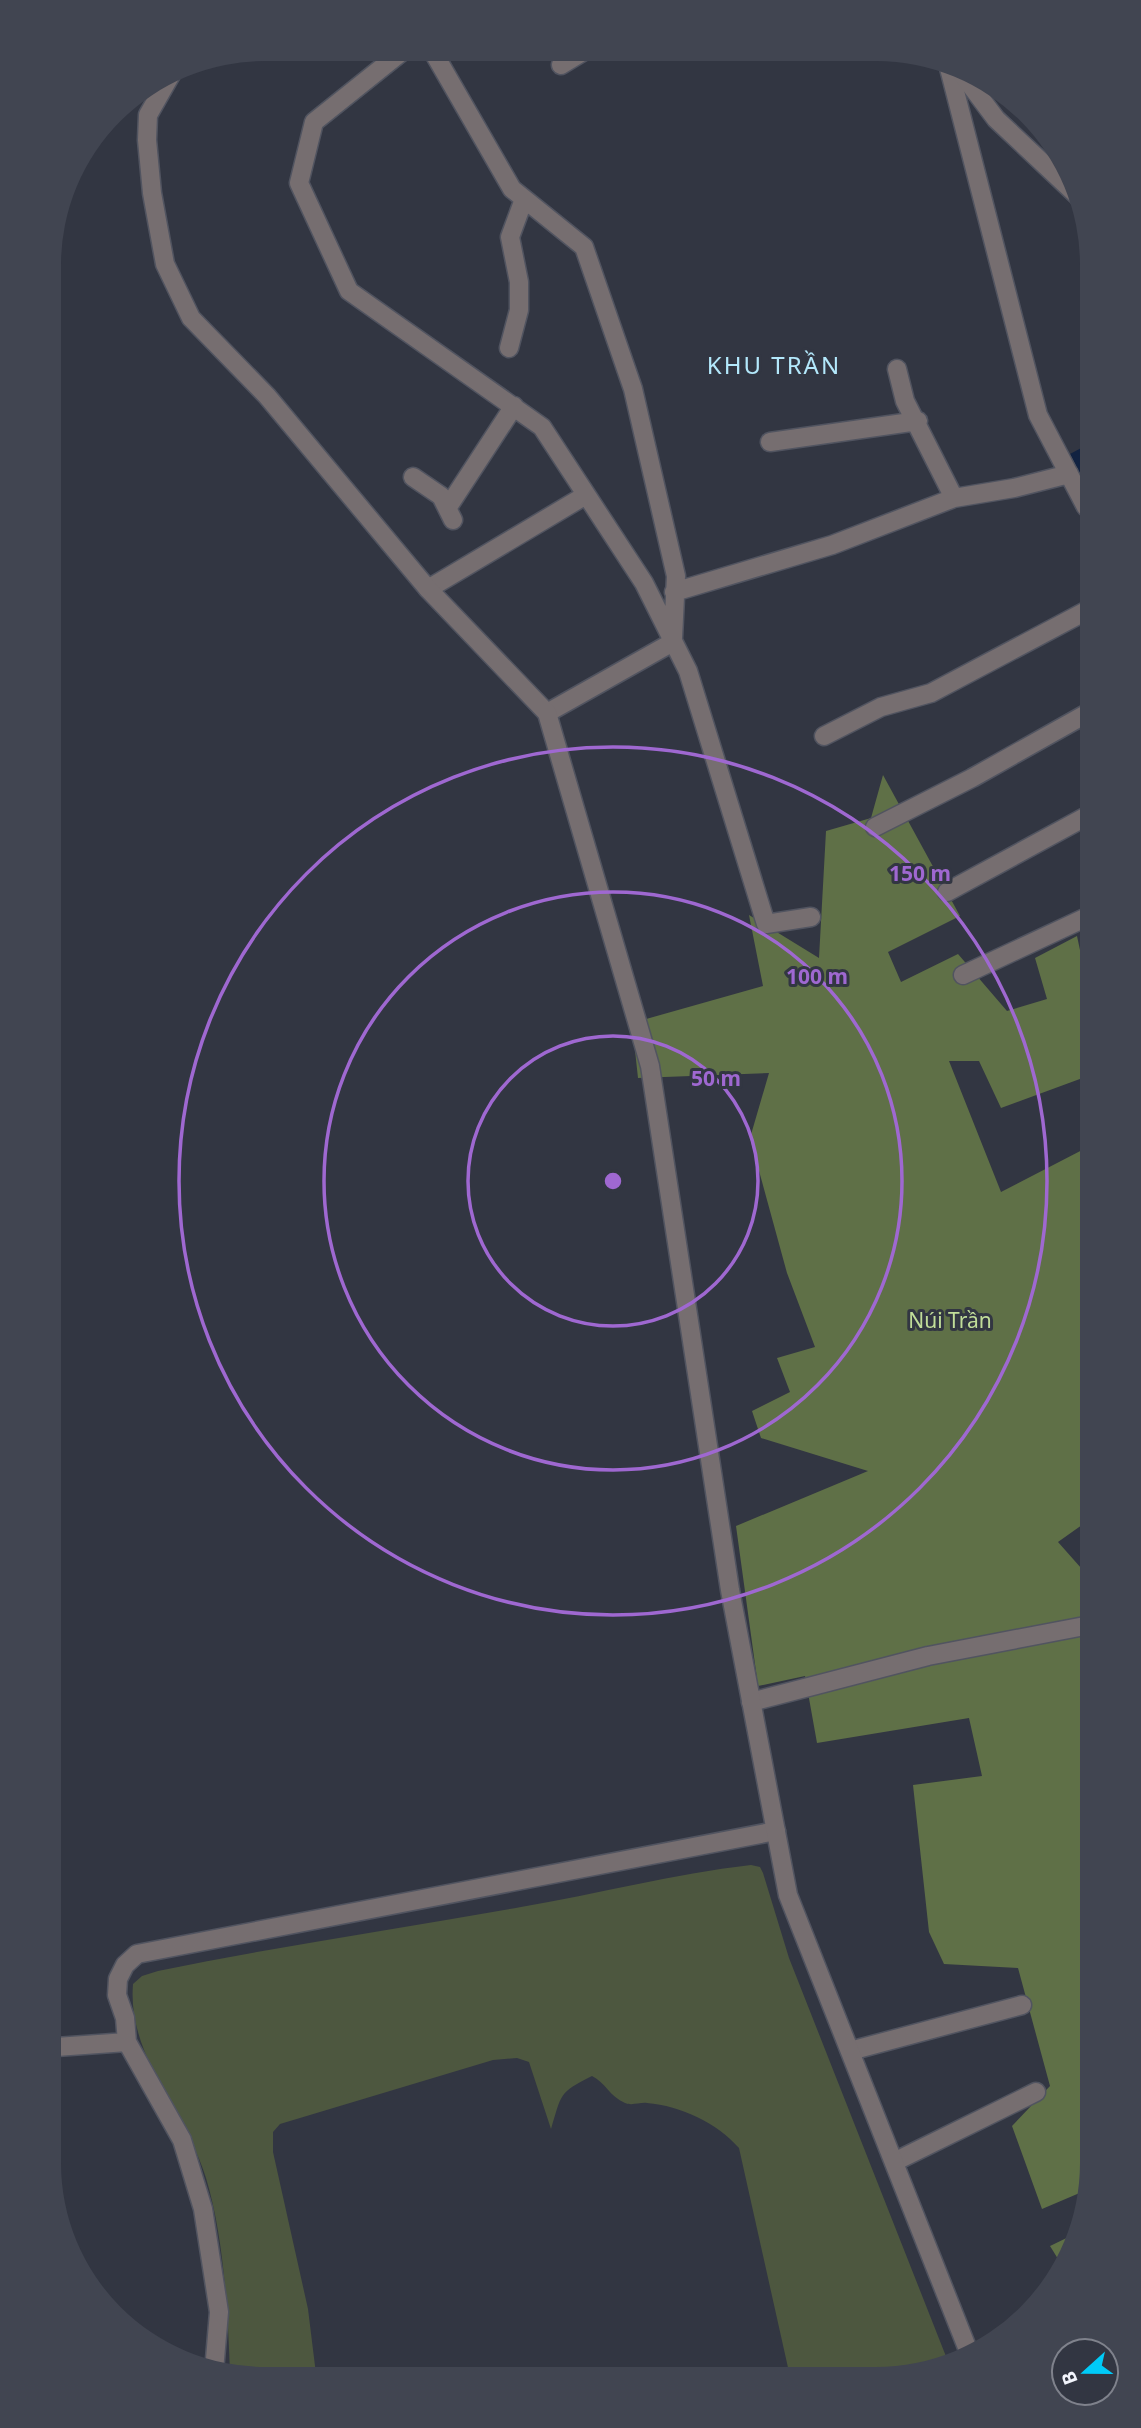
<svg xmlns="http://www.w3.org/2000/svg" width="1141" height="2428" font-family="'Noto Sans',sans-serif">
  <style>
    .green { fill: #4d573f }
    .forest { fill: #5f7047 }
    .water { fill: #112241 }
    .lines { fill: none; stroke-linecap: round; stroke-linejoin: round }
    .minor-casing { stroke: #515460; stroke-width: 21 }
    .tertiary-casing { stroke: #515460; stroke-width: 21 }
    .minor { stroke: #766e70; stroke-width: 18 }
    .tertiary { stroke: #766e70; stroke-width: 18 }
    .ring { fill: none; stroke: #9f68d1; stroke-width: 3.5 }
    .labels { text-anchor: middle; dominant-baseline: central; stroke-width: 6; stroke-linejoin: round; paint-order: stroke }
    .park-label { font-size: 21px; fill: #c1dd99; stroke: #323642 }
    .quarter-label { font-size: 24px; letter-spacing: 2px; fill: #b3e8fb; stroke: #323642 }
    .centre { fill: #9f68d1; stroke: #323642; stroke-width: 3.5 }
    .ring-label { font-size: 21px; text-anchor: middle; font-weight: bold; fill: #9f68d1; stroke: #323642; stroke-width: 6; stroke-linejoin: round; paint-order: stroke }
  </style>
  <rect width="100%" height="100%" fill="#323642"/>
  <path class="green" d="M 751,1865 L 760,1867 L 763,1873 L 789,1958 L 949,2364 L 932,2372 L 789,2372 L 739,2148 C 717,2123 681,2106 647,2103 C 640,2102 632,2106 625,2103 C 610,2097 605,2082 592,2076 C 558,2093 562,2094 551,2129 L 529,2062 L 517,2058 L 493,2060 L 280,2124 L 273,2132 L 273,2152 L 308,2309 L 316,2374 L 230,2375 C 228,2312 224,2238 206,2178 C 186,2111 127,2057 133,1984 L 142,1976 L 158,1971 C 279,1946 400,1929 521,1907 C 598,1894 673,1874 751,1865 Z"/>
  <path class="forest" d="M 883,775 L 960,916 L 888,952 L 901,982 L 958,954 L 1007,1011 L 1047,999 L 1035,958 L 1077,936 L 1087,983 L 1088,1076 L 1001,1108 L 979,1061 L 949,1061 L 1001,1192 L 1088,1147 L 1089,1520 L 1058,1542 L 1089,1577 L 1092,2178 L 1089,2189 L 1042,2209 L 1012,2126 L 1050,2086 L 1018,1968 L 944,1964 L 929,1932 L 913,1785 L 982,1776 L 969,1718 L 817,1743 L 805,1676 L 758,1686 L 736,1526 L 868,1471 L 761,1438 L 752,1411 L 790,1392 L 777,1358 L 815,1347 L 787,1273 L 750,1138 L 769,1073 L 638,1078 L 632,1023 L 763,986 L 749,915 L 819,958 L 826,831 L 871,818 Z
    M 1079,2232 L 1076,2245 L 1063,2267 L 1050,2246 Z"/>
  <path class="water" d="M 1085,446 L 1086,485 L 1070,454 Z"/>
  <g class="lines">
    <defs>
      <path id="minor" d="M 404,50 L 314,122 L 299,183 L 349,291 L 542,427 L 644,583 L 688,671 L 766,924 L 811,917
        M 432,50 L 512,189 L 584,247 L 633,389 L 676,576 L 673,638
        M 561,65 L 584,51
        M 949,68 L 1038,415 L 1086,507
        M 509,348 L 519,310 L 519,282 L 510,237 L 524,199
        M 897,369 L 905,401 L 954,498
        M 770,442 L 918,421
        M 413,477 L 441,496 L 453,520
        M 448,507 L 514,406
        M 428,589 L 586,495
        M 674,592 L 832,545 L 954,498 L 1014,488 L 1069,474
        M 547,713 L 673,642
        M 824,736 L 881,707 L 931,693 L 1086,611
        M 875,827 L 972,778 L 1086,714
        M 947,892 L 1087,816
        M 963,975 L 1087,917
        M 751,1702 L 928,1656 L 1090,1625
        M 56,2047 L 127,2042
        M 850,2051 L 1022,2005
        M 894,2162 L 1036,2092
        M 214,2371 L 219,2312 L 203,2209 L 182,2140 L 127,2042 L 125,2018 L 117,1995 L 118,1979 L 125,1965 L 137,1954 L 776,1831"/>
      <path id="tertiary" d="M 173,71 L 148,115 L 147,140 L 152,193 L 165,264 L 191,318 L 267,396 L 428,589 L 547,713 L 650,1066 L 730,1590 L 788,1895 L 970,2355
        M 963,75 L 996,119 L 1080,198"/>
    </defs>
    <use href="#minor" class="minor-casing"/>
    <use href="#tertiary" class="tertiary-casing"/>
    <use href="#minor" class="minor"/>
    <use href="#tertiary" class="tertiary"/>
  </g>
  <g class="ring">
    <circle cx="613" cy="1181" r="145"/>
    <circle cx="613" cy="1181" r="289"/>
    <circle cx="613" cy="1181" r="434"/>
  </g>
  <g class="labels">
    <g class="park-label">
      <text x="950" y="1320">Núi Trần</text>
    </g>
    <g class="quarter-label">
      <text x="774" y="364">KHU TRẦN</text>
    </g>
  </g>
  <path d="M0 0H1141V2428H0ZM265 61H876A204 204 0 0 1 1080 265V2163A204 204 0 0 1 876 2367H265A204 204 0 0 1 61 2163V265A204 204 0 0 1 265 61Z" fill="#414551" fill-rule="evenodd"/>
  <circle cx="613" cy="1181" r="10" class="centre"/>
  <g class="ring-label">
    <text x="920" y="881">150 m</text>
    <text x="817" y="984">100 m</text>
    <text x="716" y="1086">50 m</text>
  </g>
  <g transform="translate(1085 2372) rotate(249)"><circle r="33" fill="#323642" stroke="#7f828c" stroke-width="2"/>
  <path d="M0-5L12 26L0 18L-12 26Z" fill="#00cbf8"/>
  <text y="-10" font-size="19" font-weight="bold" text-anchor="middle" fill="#f2f4fc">B</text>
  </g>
</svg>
